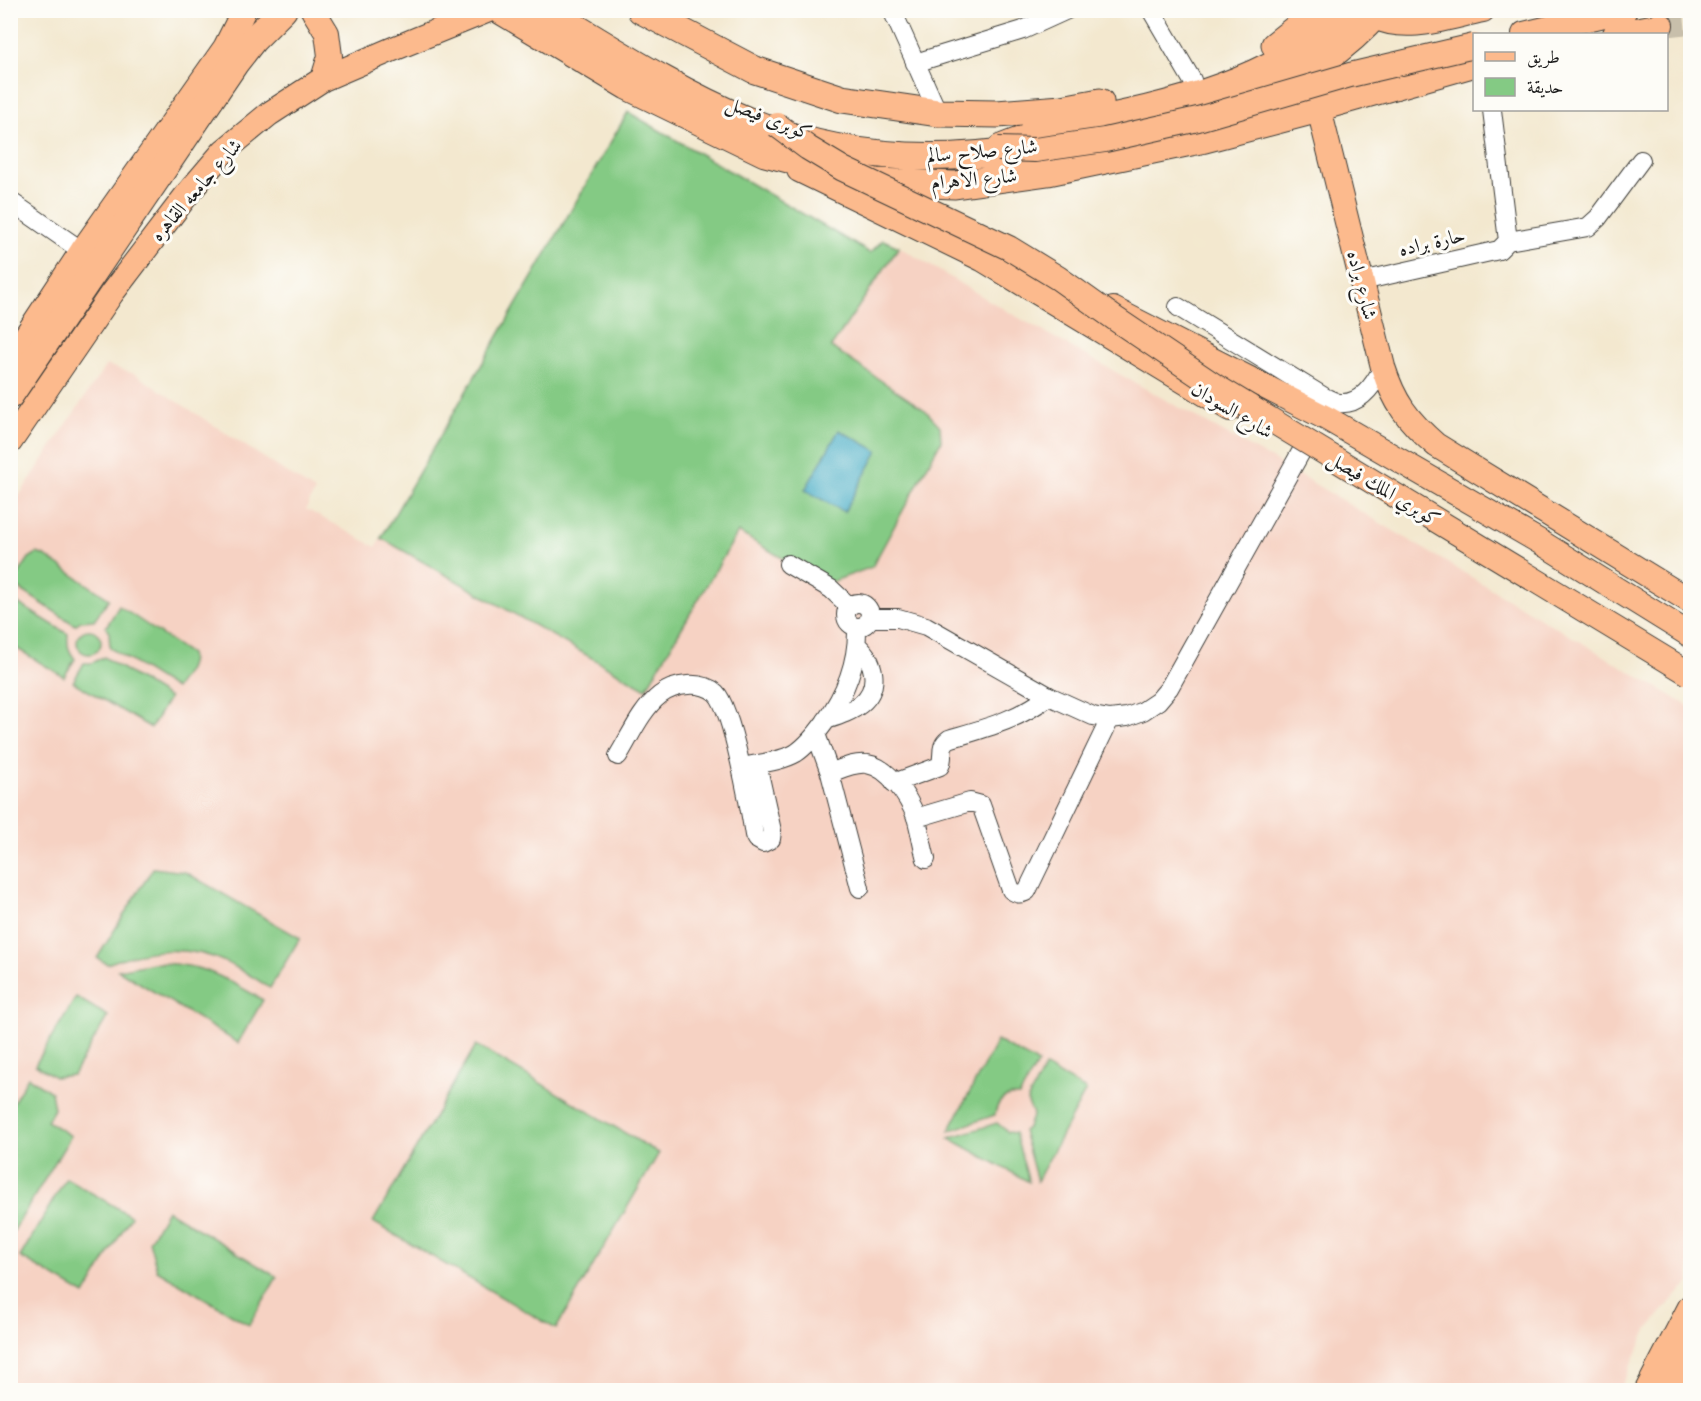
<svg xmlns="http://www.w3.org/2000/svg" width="1701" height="1401" font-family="Cardo,Amiri,serif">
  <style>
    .built { fill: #f6d2c3 }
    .green { fill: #84ca84; stroke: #507350; stroke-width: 1.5 }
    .water { fill: #47adc7; stroke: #326472; stroke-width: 1.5 }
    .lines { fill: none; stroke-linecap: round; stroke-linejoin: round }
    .major-tunnel { stroke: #c8bfab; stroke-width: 24; stroke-dasharray: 24 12; stroke-linecap: butt }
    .minor-casing { stroke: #3c3b37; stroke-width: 20 }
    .major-casing { stroke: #3c3b37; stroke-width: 26 }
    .highway-casing { stroke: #3c3b37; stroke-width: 29 }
    .minor { stroke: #fff; stroke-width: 18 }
    .major { stroke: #fcba8d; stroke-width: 24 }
    .highway { stroke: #fcba8d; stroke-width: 27 }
    .major-bridge-casing { stroke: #3c3b37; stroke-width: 26; stroke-linecap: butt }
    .major-bridge { stroke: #fcba8d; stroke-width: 24 }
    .labels { text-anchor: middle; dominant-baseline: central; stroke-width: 6; stroke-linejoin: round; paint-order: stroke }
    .street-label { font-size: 20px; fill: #1c1c1c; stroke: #fdfcf7 }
  </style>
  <rect width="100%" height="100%" fill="#fdfcf7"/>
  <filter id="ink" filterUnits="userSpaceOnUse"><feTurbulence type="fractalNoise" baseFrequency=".0167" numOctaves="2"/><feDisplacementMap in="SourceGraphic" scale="12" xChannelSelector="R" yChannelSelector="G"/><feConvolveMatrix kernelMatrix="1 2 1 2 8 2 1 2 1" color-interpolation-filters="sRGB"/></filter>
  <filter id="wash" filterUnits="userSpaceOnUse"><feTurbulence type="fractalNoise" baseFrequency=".008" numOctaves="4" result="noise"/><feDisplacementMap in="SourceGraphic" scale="24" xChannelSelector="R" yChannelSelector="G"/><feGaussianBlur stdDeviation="1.35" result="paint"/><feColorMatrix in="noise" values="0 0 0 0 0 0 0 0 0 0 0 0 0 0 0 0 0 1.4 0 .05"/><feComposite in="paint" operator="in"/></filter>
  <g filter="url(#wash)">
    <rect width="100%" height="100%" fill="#f3e8cf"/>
    <path class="built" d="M 628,112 L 870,253 L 883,240 L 899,247 L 1012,314 L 1291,470 L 1690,707 L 1690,1283 L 1672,1300 L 1647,1330 L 1620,1390 L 11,1390 L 11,508 L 106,365 L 135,374 L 315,491 L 306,509 L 376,547 Z"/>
    <path class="green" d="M 628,112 L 870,253 L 883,240 L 899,247 L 831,347 L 925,410 L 940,426 L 941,441 L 872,567 L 826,584 L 738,532 L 646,689 L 381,538 Z
      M 37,553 L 45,556 L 109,599 L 94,620 L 81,621 L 75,625 L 12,584 L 29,558 Z
      M 11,599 L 68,634 C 67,645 68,650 75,659 L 64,677 L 11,645 Z
      M 119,606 L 190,654 C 194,666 181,679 175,689 L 110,648 L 109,633 L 106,627 Z
      M77 642a12 12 0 1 1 24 0a12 12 0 1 1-24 0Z
      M 104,657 L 169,698 L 151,728 L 73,682 L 84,663 L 92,663 Z
      M 153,868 L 185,872 L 300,938 L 270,988 C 256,979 241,969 225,962 C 188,944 144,949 107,964 L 97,958 Z
      M 153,963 C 203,963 221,976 263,1000 L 238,1043 L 118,970 Z
      M 76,997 L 108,1016 L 73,1075 L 55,1077 L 35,1065 Z
      M 997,1041 L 1038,1063 L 1019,1096 C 1005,1094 997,1101 995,1115 L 949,1131 Z
      M 476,1045 L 659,1153 L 556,1329 L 373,1222 Z
      M 1045,1067 L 1086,1090 L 1037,1181 L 1023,1131 L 1028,1127 L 1033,1114 L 1027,1101 Z
      M 28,1077 L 51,1092 L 54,1109 L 47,1121 L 71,1136 L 11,1235 L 11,1106 Z
      M 997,1123 L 1008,1132 L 1015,1133 L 1029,1182 L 949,1138 Z
      M 66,1178 L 131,1216 L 85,1295 L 20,1257 Z
      M 167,1210 L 277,1277 L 249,1325 L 157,1270 L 149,1241 Z"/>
    <path class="water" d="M 839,430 L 878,451 L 844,512 L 805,490 Z"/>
  </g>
  <g filter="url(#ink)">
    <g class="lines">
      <path class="major-tunnel" d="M 1661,25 L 1690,22"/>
      <defs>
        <path id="minor" d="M 892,10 L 938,113
          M 1151,10 L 1192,80
          M 915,63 L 1023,30 L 1067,10
          M 10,201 L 82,251
          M 1508,241 L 1588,227 L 1598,218 L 1641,160
          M 1362,281 L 1499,250 L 1508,241 L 1492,110
          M 1178,307 L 1326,398 C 1330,399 1335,403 1340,403 C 1361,405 1375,383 1383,367
          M 788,564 L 831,589 L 849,606
          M846 615a12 12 0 1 1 24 0a12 12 0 1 1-24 0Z
          M 869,618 L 898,618 L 926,626 L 1049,696 L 1093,716 L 1110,719 L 1127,717 L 1143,711 L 1158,701 L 1169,688 L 1301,452
          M 826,720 C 838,716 851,712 861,704 C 881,687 875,661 857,645
          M 816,734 L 830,773 L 860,888
          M 618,756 C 630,737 641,710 660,695 C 674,684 701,680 716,693 C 732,709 750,809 754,835 L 756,839 L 763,843 L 771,839 L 772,831 L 757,764
          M 747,766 C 763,763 782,761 796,753 C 808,745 817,733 825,722 C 846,693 858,663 857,627
          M 830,773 C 841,769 855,762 867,764 C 889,767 909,798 916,817 C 920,830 922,845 926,859
          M 894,783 L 940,766 C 945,755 938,747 949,739 C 986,728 1018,720 1049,696
          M 916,818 L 970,802 L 981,805 L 1011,890 C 1017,894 1020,895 1027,891 L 1110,719"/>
        <path id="major" d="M 313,10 L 327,33 L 330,56 L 323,79
          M 1374,17 C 1408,33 1448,17 1483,10
          M 1524,34 L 1625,10
          M 1615,34 L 1661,25
          M 1474,65 L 1319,109 L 1383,367 C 1394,402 1408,421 1436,445 L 1690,601
          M 799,170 L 982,259 L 1230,409
          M 1113,309 L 1328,419 L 1542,543 L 1690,635
          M 10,360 L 82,251 L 225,48 L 244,10
          M 10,442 L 112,293 L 189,192 L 224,151 L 269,114 L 323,79 L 393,49 L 489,10
          M 1647,1390 L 1690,1307
          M 1668,1390 L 1690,1342"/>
        <path id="highway" d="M 500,10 L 627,86 L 765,153 L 876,182 L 955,185 L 1048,172 L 1205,139 L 1319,109
          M 547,10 C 612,49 676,91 746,120 C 834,157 929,164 1022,149
          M 641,10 L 755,70 L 842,99 L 938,113 L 997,114 L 1062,109 L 1100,102
          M 1275,45 L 1319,10
          M 1255,93 C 1304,78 1346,49 1380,10
          M 1001,148 C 1048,128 1098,121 1147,109 C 1202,96 1263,74 1311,42 C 1325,32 1338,21 1350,10
          M 10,395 L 235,63 L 253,40 L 283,10"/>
      </defs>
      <use href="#minor" class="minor-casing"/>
      <use href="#major" class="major-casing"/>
      <use href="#highway" class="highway-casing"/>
      <use href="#minor" class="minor"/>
      <use href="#major" class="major"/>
      <use href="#highway" class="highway"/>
      <defs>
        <path id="major-bridge" d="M 777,125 L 808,148 L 843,169 L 1009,248 L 1058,278 L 1117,320 L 1215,386 L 1690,674
          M 998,149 L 1035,150 L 1105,140 L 1198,119 L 1350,75 L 1474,46"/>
      </defs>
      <use href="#major-bridge" class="major-bridge-casing"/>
      <use href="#major-bridge" class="major-bridge"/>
    </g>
  </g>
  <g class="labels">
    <g class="street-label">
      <text transform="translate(769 118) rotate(21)">كوبرى فيصل</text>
      <text transform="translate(982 151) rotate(-5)">شارع صلاح سالم</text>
      <text transform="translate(974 179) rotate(-5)">شارع الاهرام</text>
      <text transform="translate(196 190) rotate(-49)">شارع جامعه القاهره</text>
      <text transform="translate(1432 242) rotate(-13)">حارة براده</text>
      <text transform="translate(1362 285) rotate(76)">شارع براده</text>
      <text transform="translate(1232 410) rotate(31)">شارع السودان</text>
      <text transform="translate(1384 489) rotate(31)">كوبري الملك فيصل</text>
    </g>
  </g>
  <rect width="1701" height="1401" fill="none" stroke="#fdfcf7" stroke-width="36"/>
  <rect x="1473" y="33" width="195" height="78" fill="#fdfcf7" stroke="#a3a29f" stroke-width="1.5"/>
  <rect x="1485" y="52" width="30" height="9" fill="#fcba8d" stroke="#a3a29f" stroke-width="1.5"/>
  <text x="1527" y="63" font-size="18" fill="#1c1c1c">طريق</text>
  <rect x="1485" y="78" width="30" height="18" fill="#84ca84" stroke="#a3a29f" stroke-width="1.5"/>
  <text x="1527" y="93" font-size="18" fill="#1c1c1c">حديقة</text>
</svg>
